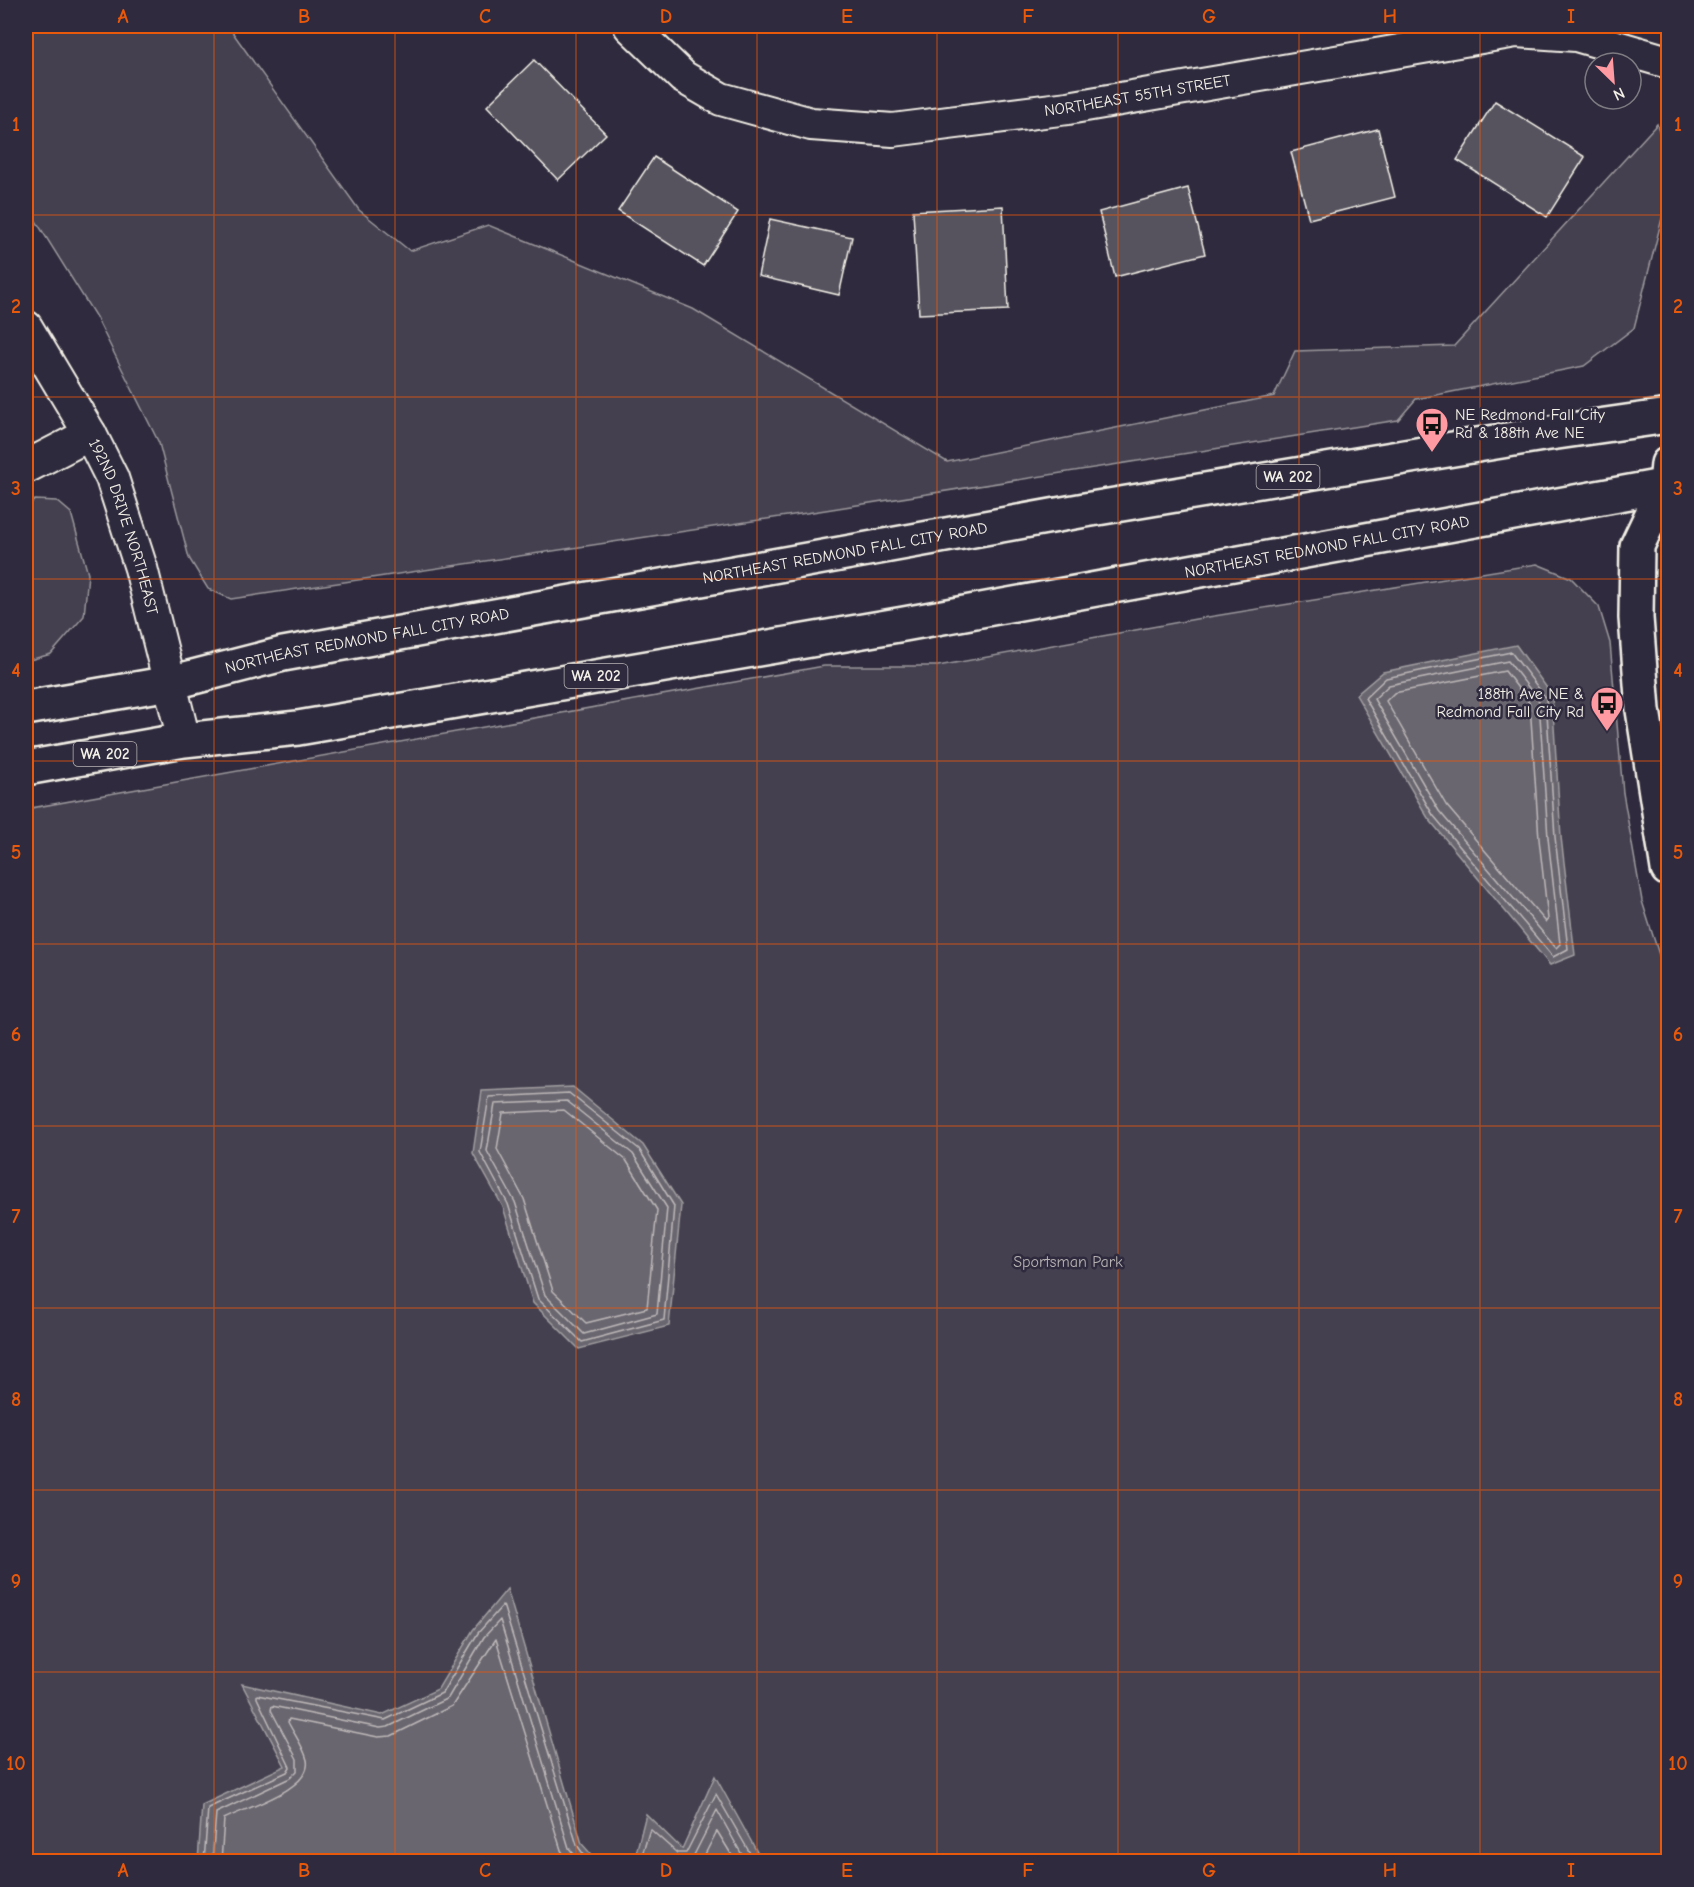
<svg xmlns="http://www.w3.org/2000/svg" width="1694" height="1887" font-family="'Comic Neue',sans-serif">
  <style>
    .green { fill: #454050; stroke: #9c989c; stroke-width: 1.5 }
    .water { fill: #6a6670; stroke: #a19ea0; stroke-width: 1.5 }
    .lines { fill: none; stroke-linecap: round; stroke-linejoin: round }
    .shore { stroke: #bdb9b8; stroke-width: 1.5 }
    .building { fill: #56525f; stroke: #f4f1e8; stroke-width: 1.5 }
    .street-casing { stroke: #f4f1e8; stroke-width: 36 }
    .secondary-casing { stroke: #f4f1e8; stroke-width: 38 }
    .primary-casing { stroke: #f4f1e8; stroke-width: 38 }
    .street { stroke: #2f2a3d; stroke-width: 32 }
    .secondary { stroke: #2f2a3d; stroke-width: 33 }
    .primary { stroke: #2f2a3d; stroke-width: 33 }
    .grid { fill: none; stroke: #e8590c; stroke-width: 1.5; stroke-opacity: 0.55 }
    .labels { text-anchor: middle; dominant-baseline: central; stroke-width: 5; stroke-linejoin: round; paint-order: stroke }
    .shield { fill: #2f2a3d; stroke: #b9b5b5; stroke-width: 1.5 }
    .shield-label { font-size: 15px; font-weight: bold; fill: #f4f1e8 }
    .street-label { font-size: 16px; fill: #f4f1e8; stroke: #2f2a3d }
    .poi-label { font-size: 16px; fill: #f4f1e8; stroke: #2f2a3d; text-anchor: start }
    .park-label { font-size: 16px; fill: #b7b3b3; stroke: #2f2a3d }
    .neatline { fill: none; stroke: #e8590c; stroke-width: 2 }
    .grid-label { font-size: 20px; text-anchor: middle; font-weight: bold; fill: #e8590c }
  </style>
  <rect width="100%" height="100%" fill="#2f2a3d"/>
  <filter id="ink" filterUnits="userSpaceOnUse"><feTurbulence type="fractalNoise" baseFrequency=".0167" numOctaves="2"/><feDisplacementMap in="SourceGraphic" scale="12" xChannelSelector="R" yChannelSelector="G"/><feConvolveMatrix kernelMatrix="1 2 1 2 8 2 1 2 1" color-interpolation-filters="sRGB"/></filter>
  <g filter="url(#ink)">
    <path class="green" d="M 26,26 L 228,26 L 359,210 L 410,251 L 488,225 L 693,309 L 947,462 L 1274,396 L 1295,351 L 1454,346 L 1657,124 L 1668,159 L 1668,195 L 1634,328 L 1584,366 L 1416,399 L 1398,420 L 800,514 L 231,599 L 208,589 L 189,558 L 159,443 L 96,317 L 26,205 Z
      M 35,500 L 57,501 L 71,513 L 88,574 L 84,616 L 51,654 L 26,661 L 26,507 Z
      M 1537,564 L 1571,578 L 1599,607 L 1610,643 L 1623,793 L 1642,901 L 1668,983 L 1668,1861 L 26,1862 L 26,809 L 824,666 L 938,666 L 1196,619 Z"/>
    <path class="water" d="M 1516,645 L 1552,695 L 1561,837 L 1575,955 L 1550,965 L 1428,818 L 1356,695 L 1383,672 Z
      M 573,1087 L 643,1145 L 681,1205 L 669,1326 L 579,1349 L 533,1303 L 503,1207 L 473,1153 L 482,1091 Z
      M 507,1589 L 582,1844 L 597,1861 L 198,1861 L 202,1805 L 285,1766 L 242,1684 L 382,1715 L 438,1689 L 473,1630 Z
      M 715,1776 L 762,1861 L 634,1861 L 646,1814 L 682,1849 Z"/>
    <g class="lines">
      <path class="shore" d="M 1511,652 L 1546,698 L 1555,837 L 1568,949 L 1553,957 L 1433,815 L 1365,698 L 1386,678 Z
        M 1508,661 L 1539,701 L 1548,838 L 1560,944 L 1556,948 L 1439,811 L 1374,699 L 1389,685 Z
        M 1505,671 L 1530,704 L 1539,839 L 1548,919 L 1546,922 L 1446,805 L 1386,701 L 1394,693 Z
        M 569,1093 L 639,1149 L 674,1206 L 664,1320 L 582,1342 L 538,1299 L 508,1204 L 480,1152 L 489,1097 Z
        M 567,1101 L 633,1154 L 667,1208 L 657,1314 L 584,1334 L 545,1295 L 515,1202 L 487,1151 L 495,1104 Z
        M 564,1110 L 626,1160 L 657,1210 L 647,1308 L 586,1323 L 553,1291 L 524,1199 L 497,1149 L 503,1113 Z
        M 204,1862 L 208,1808 L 287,1772 L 290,1767 L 257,1698 L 257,1695 L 385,1720 L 442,1693 L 478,1633 L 503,1605 L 577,1845 L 589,1862
        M 212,1862 L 216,1813 L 290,1778 L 297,1771 L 297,1759 L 271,1710 L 272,1706 L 380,1728 L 388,1727 L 448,1698 L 484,1637 L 500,1620 L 569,1848 L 580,1862
        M 221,1862 L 224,1819 C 245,1808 313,1789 307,1760 C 304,1747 294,1734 288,1722 L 289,1719 L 378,1737 L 391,1736 L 452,1706 L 496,1639 L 561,1850 L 568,1862
        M 640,1862 L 650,1829 L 677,1853 L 686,1853 L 716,1794 L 755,1862
        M 686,1862 L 694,1855 L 717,1810 L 746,1862
        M 701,1862 L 717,1831 L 736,1862"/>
    </g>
    <path class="building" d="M 534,60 L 606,134 L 558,180 L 487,106 Z
      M 1495,101 L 1585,157 L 1547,217 L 1457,160 Z
      M 1378,129 L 1395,197 L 1309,219 L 1291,152 Z
      M 654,157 L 738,212 L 703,266 L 618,211 Z
      M 1188,188 L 1205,254 L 1115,277 L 1099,212 Z
      M 1003,206 L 1008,310 L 919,314 L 913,211 Z
      M 770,219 L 852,237 L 839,295 L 758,276 Z"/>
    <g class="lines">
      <defs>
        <g id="street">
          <path id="s1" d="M 630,26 L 683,77 L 721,99 L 811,124 L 893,130 L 1068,108 L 1516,31 L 1576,35 L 1668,62"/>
          <path id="s2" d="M 26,327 L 90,434 L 112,478 L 141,568 L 184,740"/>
          <path d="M 26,467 L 90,434"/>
        </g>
        <path id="secondary" d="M 1668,464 L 1666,485 L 1637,546 L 1636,618 L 1643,710 L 1668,869"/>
        <g id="primary">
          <path id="s3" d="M 26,708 L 170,683 L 283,654 L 1085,510 L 1543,434 L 1668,416"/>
          <path id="s4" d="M 26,768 L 184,740 L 298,728 L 904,624 L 1668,485"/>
        </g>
      </defs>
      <use href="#street" class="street-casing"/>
      <use href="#secondary" class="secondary-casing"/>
      <use href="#primary" class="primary-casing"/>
      <use href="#street" class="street"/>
      <use href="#secondary" class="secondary"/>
      <use href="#primary" class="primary"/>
    </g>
  </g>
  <path class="grid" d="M 214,26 L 214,1862M 395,26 L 395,1862M 576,26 L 576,1862M 757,26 L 757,1862M 937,26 L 937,1862M 1118,26 L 1118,1862M 1299,26 L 1299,1862M 1480,26 L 1480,1862M 26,215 L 1668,215M 26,397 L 1668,397M 26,579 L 1668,579M 26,761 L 1668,761M 26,944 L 1668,944M 26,1126 L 1668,1126M 26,1308 L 1668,1308M 26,1490 L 1668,1490M 26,1672 L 1668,1672"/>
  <defs>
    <symbol id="bus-pin" viewBox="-11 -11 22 30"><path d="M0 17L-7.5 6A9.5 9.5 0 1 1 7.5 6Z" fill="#ff9aa2" stroke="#2f2a3d"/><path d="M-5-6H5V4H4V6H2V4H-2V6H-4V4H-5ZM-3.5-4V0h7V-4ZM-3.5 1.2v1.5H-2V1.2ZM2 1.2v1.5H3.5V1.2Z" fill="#111"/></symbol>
  </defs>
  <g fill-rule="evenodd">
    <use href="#bus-pin" x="1413" y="405" width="38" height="52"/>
    <use href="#bus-pin" x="1588" y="684" width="38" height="52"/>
  </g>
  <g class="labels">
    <g class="shield">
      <rect x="1256.5" y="465" width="63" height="24" rx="4.5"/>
      <rect x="564.5" y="664" width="63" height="24" rx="4.5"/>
      <rect x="73.5" y="742" width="63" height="24" rx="4.5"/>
    </g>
    <g class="shield-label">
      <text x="1288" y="477">WA 202</text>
      <text x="596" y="676">WA 202</text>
      <text x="105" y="754">WA 202</text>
    </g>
    <g class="street-label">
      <text stroke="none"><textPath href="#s1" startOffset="540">NORTHEAST 55TH STREET</textPath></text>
      <text stroke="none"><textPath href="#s2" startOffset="224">192ND DRIVE NORTHEAST</textPath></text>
      <text stroke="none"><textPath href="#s4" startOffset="1320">NORTHEAST REDMOND FALL CITY ROAD</textPath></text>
      <text stroke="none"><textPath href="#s3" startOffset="834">NORTHEAST REDMOND FALL CITY ROAD</textPath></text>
      <text stroke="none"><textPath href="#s3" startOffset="348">NORTHEAST REDMOND FALL CITY ROAD</textPath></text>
    </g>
    <g class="poi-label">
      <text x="1455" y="415">NE Redmond Fall City<tspan x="1455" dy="18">Rd &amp; 188th Ave NE</tspan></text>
      <text x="1584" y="694" text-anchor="end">188th Ave NE &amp;<tspan x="1584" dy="18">Redmond Fall City Rd</tspan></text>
    </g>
    <g class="park-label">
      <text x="1068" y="1262">Sportsman Park</text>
    </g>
  </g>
  <rect width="1694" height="1887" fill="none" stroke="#2f2a3d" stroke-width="66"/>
  <g transform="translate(1613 81) rotate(155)"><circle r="28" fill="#2f2a3d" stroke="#7e7a81" stroke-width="1.5"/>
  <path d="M0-4.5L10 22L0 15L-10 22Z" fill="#ff9aa2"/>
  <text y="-9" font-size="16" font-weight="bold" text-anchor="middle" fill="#f4f1e8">N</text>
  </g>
  <rect x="33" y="33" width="1628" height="1821" class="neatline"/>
  <g class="grid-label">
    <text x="123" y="23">A</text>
    <text x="304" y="23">B</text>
    <text x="485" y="23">C</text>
    <text x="666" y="23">D</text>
    <text x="847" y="23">E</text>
    <text x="1028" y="23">F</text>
    <text x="1209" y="23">G</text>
    <text x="1390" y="23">H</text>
    <text x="1571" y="23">I</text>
    <text x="16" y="131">1</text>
    <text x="1678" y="131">1</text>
    <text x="16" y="313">2</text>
    <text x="1678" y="313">2</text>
    <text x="16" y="495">3</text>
    <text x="1678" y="495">3</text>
    <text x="16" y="677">4</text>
    <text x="1678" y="677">4</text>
    <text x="16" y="859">5</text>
    <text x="1678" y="859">5</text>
    <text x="16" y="1041">6</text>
    <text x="1678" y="1041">6</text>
    <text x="16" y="1223">7</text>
    <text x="1678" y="1223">7</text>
    <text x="16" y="1406">8</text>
    <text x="1678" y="1406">8</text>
    <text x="16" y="1588">9</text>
    <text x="1678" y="1588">9</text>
    <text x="16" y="1770">10</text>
    <text x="1678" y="1770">10</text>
    <text x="123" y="1877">A</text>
    <text x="304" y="1877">B</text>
    <text x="485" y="1877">C</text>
    <text x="666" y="1877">D</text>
    <text x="847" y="1877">E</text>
    <text x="1028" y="1877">F</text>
    <text x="1209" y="1877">G</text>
    <text x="1390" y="1877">H</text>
    <text x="1571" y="1877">I</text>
  </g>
</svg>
